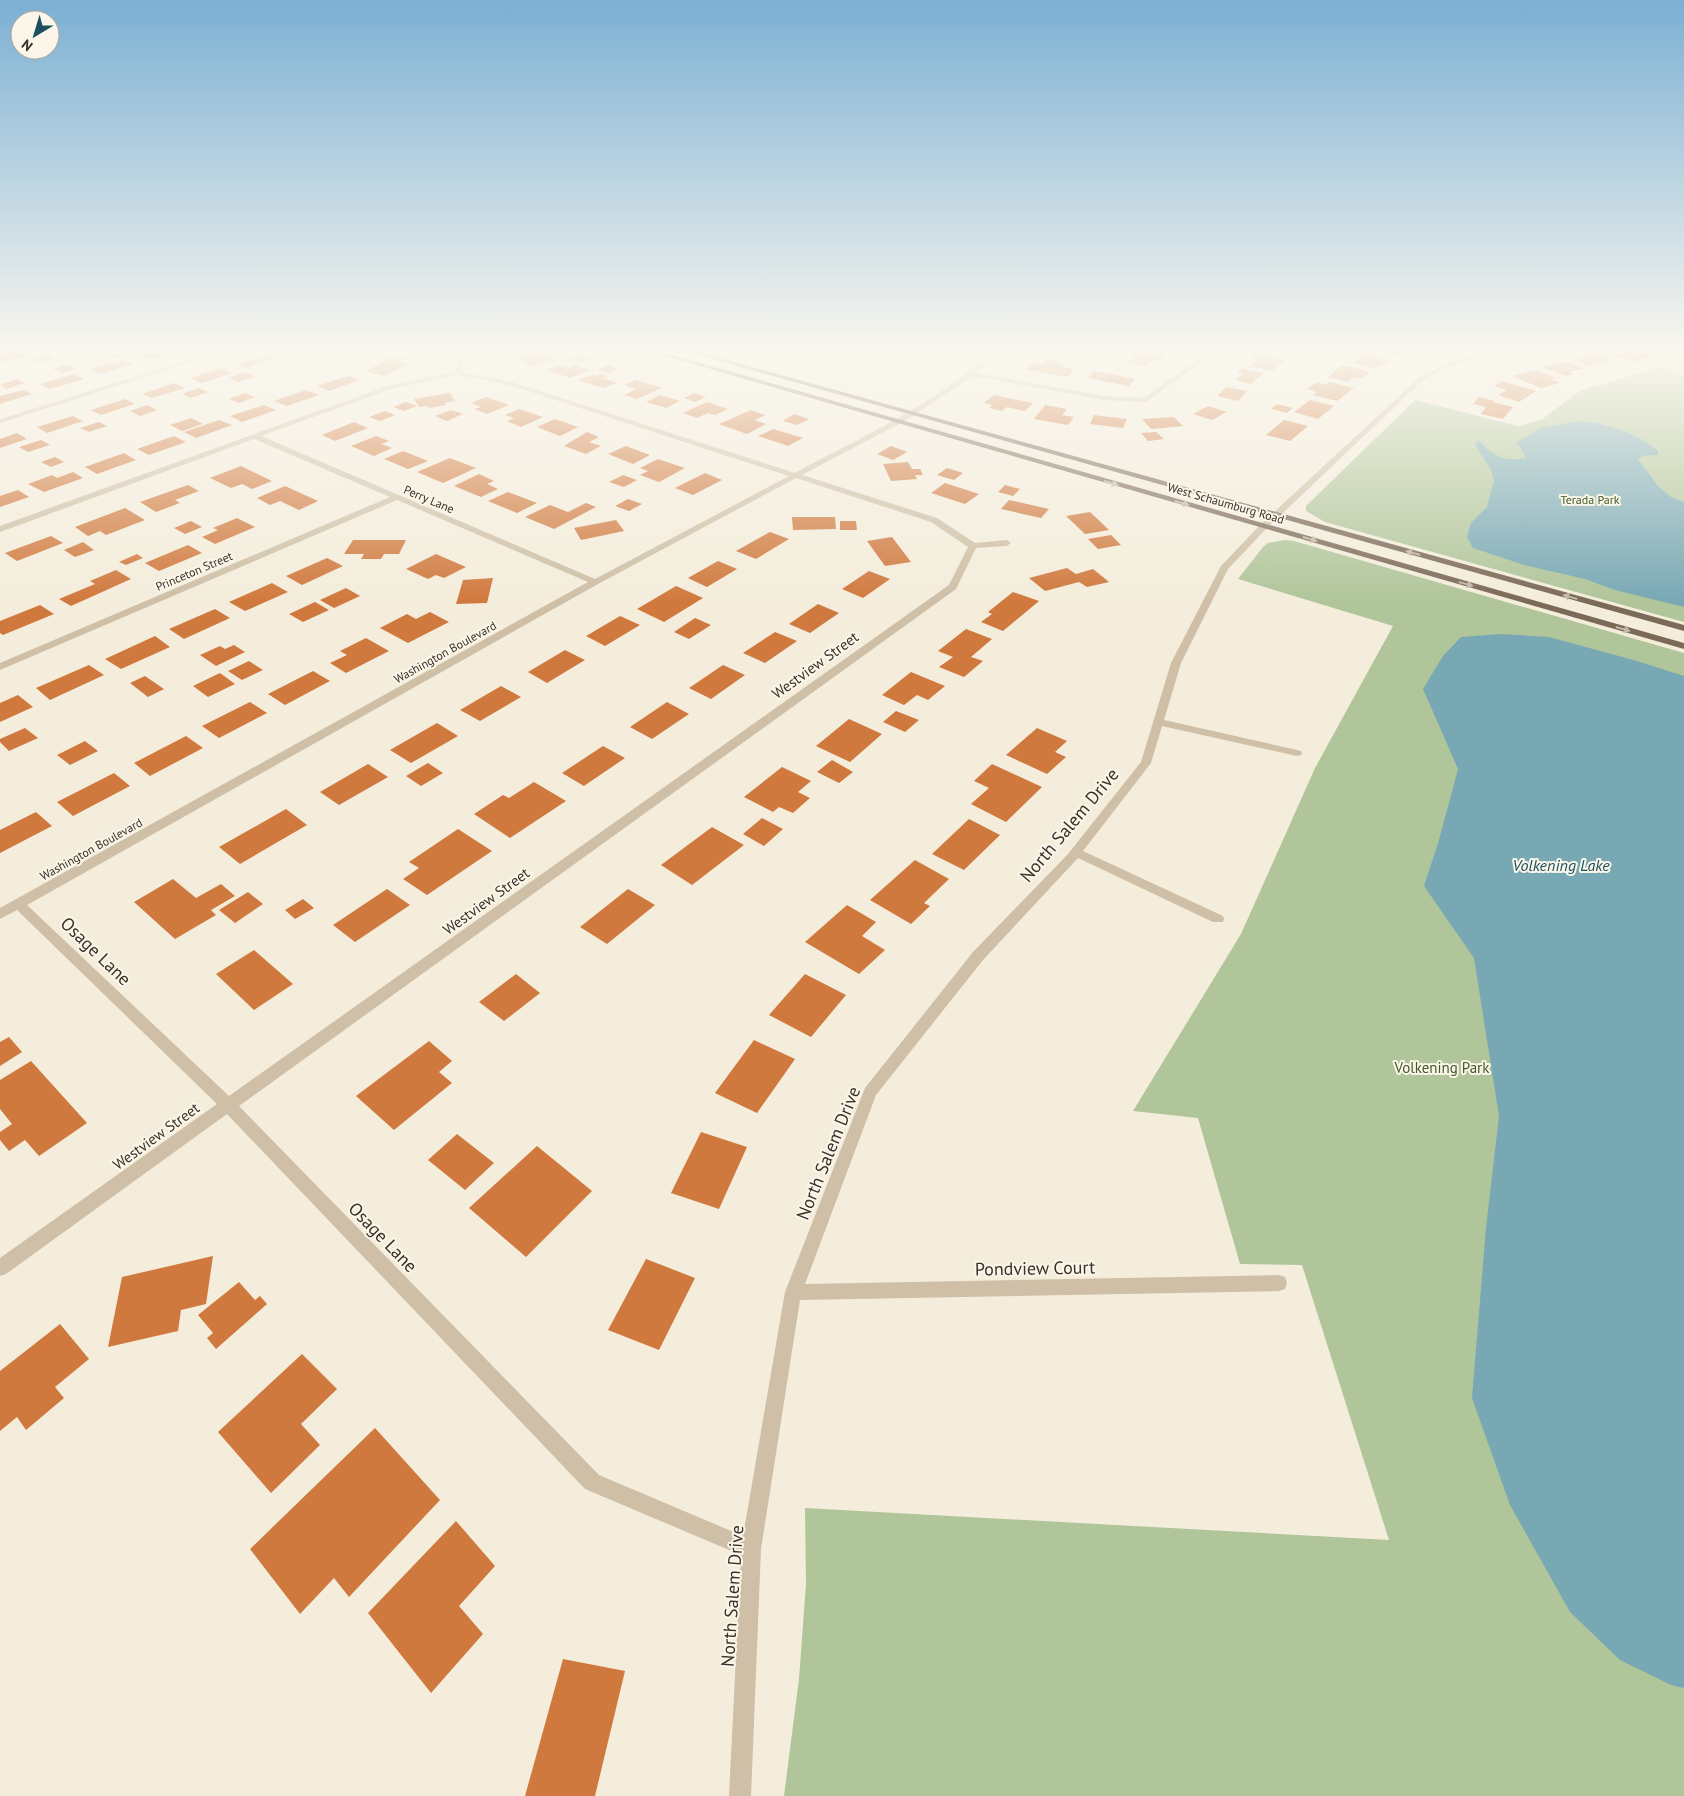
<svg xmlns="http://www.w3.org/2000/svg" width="1684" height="1796" font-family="'PT Sans',sans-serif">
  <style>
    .green { fill: #b0c59a }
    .water { fill: #78a8b4 }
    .building { fill: #d0793e }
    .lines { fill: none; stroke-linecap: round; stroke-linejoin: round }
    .minor { fill: #cebfa6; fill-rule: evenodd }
    .major { fill: #7c6a58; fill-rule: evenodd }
    .oneway { fill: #c2b7a8 }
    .labels { text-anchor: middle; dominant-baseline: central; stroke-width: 4; stroke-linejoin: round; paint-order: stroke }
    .far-street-label { font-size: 12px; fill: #393028; stroke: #fbf6e9 }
    .far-park-label { font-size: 12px; fill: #405a29; stroke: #fbf6e9 }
    .street-label { font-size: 15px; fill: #393028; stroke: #fbf6e9 }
    .park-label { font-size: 15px; fill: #405a29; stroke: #fbf6e9 }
    .water-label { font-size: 16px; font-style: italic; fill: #194f5f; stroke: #fbf6e9 }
    .near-street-label { font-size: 18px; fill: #393028; stroke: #fbf6e9 }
  </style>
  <rect width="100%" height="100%" fill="#f4eddc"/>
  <path class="green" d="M 1659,367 L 1684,377 L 1684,622 L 1325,522 L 1306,511 L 1306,506 L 1415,400 L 1518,426 L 1541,420 L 1580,391 Z
    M 1285,540 L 1294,541 L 1684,653 L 1684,1796 L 784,1796 L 799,1679 L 806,1584 L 805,1508 L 1389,1540 L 1302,1265 L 1240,1264 L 1198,1118 L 1133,1111 L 1241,934 L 1315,768 L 1393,626 L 1238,579 L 1263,547 L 1268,543 Z"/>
  <path class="water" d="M 1579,421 C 1606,423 1637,433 1658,451 L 1658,455 L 1642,456 L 1638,459 L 1658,486 L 1671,497 L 1684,502 L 1684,607 L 1615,590 L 1585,579 L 1524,565 L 1473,548 L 1467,537 L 1471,523 L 1487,507 L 1494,480 L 1490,468 L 1475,445 L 1479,440 C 1492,457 1506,462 1526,458 L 1517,442 L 1541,428 Z
    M 1500,634 L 1549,637 L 1637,661 L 1684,676 L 1684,1688 L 1671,1685 L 1620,1660 L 1570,1612 L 1510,1505 L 1472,1398 L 1486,1228 L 1499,1116 L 1474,958 L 1424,886 L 1439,840 L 1458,769 L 1423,689 L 1443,656 L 1461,637 Z"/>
  <path class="building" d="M 21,350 L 33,354 L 0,363 L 0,356 Z
    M 117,350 L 125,355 L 115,358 L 106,353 Z
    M 156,350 L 178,350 L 178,351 L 150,359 L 140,355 Z
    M 1137,350 L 1143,350 L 1166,355 L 1159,361 L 1153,360 L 1145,366 L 1128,362 L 1134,356 L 1130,355 Z
    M 1275,350 L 1300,350 L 1294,355 Z
    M 1375,350 L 1411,350 L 1398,356 Z
    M 1615,350 L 1636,350 L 1653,355 L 1634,362 L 1615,356 L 1622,353 Z
    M 540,351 L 555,360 L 531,366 L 516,357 Z
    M 1258,352 L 1286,359 L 1272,371 L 1251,366 L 1258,360 L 1250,358 Z
    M 1360,353 L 1390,360 L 1375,368 L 1352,363 L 1361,357 L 1357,356 Z
    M 1597,353 L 1614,360 L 1588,366 L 1571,359 Z
    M 267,354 L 277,358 L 247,368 L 237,364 Z
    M 48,355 L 55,358 L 38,363 L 31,359 Z
    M 579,355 L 590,358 L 580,362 L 569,359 Z
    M 394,356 L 406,358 L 399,362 L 408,364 L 384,376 L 365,371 L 387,361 L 383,360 Z
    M 123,360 L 133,364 L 101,374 L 91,369 Z
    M 1046,360 L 1064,364 L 1061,367 L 1074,369 L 1067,377 L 1026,369 L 1034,362 L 1043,364 Z
    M 1565,361 L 1585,368 L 1569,372 L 1573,374 L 1566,376 L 1542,367 Z
    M 67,364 L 76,369 L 62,373 L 53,369 Z
    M 560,365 L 570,368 L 575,365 L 590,370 L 570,378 L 547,370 Z
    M 608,365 L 619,369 L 608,373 L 598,370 Z
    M 1342,365 L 1370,372 L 1361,379 L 1354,377 L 1348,382 L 1328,377 Z
    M 222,368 L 232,373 L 201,383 L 190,378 Z
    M 1242,368 L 1264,373 L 1251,384 L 1235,380 L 1243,374 L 1237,372 Z
    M 1537,370 L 1556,378 L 1550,379 L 1560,383 L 1541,388 L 1512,376 Z
    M 1094,371 L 1135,379 L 1129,386 L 1088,378 Z
    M 245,372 L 255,377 L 238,382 L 229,378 Z
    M 74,374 L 84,379 L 50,389 L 40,384 Z
    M 601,374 L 608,376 L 603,378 L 617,383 L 603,388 L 578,380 L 591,375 L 596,376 Z
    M 348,376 L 360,380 L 329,391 L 317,386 Z
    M 17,379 L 25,383 L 7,389 L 0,385 Z
    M 636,380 L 662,388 L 637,399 L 624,395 L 636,389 L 624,385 Z
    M 1502,381 L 1536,391 L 1519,402 L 1498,395 L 1507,390 L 1494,386 Z
    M 1317,382 L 1325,385 L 1329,382 L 1354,388 L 1337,401 L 1313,395 L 1317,392 L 1307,389 Z
    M 174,383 L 185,388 L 152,398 L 142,394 Z
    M 1226,387 L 1247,391 L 1238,401 L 1217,396 Z
    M 199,388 L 208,392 L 191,398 L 182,394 Z
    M 23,390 L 32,394 L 0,404 L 0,396 Z
    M 306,390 L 319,395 L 287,406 L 274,401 Z
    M 245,393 L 255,397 L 239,403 L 229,399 Z
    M 450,393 L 455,401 L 445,403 L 446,405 L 429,408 L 427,406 L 419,407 L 414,399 Z
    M 694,393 L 706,397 L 695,402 L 684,398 Z
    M 660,395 L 680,401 L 666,408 L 646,402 Z
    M 994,395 L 1033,403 L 1025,411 L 1007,407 L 1002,411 L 989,408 L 993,405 L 984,403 Z
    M 486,397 L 509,405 L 487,414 L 474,409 L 481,407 L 471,403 Z
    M 1479,397 L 1494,401 L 1493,402 L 1513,407 L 1503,419 L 1481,414 L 1486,407 L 1473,404 Z
    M 125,399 L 135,404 L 101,415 L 91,410 Z
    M 1310,400 L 1334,406 L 1318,419 L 1294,412 Z
    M 406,402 L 417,406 L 404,411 L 393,407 Z
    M 707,402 L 728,409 L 715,415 L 708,413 L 697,418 L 683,413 Z
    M 1277,404 L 1293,408 L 1287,413 L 1271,409 Z
    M 147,405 L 157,410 L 140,416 L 130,411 Z
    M 264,405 L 276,410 L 242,422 L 230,416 Z
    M 1045,405 L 1067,409 L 1062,415 L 1074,417 L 1068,425 L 1034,419 Z
    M 1208,406 L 1227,412 L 1212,420 L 1193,414 Z
    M 519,409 L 543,417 L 521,427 L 507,421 L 514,418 L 505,415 Z
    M 451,410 L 463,414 L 447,421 L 435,416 Z
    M 751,410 L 765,415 L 755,420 L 766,424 L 747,434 L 719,424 Z
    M 385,411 L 395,415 L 380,421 L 369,417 Z
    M 794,414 L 809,419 L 797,425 L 783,421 Z
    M 1094,415 L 1127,419 L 1123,428 L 1090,424 Z
    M 73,416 L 83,421 L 47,433 L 37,427 Z
    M 1174,417 L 1183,426 L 1151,429 L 1142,419 Z
    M 191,418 L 203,424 L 182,431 L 170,425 Z
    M 555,419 L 578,427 L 560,436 L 537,427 Z
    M 219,420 L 232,425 L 196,438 L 184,432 Z
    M 1284,420 L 1308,426 L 1290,441 L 1266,435 Z
    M 99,422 L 107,426 L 89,432 L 80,428 Z
    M 354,422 L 368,428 L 335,441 L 322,435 Z
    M 773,429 L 803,438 L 788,446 L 758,436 Z
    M 587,432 L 599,437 L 589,442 L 601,446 L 586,454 L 564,446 Z
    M 1156,432 L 1164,439 L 1148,441 L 1141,433 Z
    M 17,433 L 27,439 L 0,448 L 0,439 Z
    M 174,436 L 186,442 L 149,455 L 137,449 Z
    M 376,436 L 389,441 L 381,444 L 392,448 L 374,456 L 351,446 Z
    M 41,440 L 50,445 L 28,452 L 19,447 Z
    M 626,446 L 650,455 L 633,464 L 608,454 Z
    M 891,446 L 907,452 L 893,460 L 877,454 Z
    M 403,451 L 428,461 L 408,469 L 384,459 Z
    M 124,453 L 136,460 L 97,474 L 85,467 Z
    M 55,457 L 64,462 L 51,467 L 41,462 Z
    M 450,458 L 476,468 L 443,483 L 417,472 Z
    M 658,459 L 685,468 L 659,482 L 640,475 L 648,471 L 640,468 Z
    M 908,462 L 912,469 L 920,469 L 923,475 L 915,475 L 917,479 L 891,481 L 883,464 Z
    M 241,466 L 272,481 L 252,489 L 242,484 L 231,488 L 210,478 Z
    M 947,468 L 963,473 L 954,480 L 937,475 Z
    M 73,472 L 83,478 L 44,492 L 28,484 L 52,475 L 57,478 Z
    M 705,473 L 722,480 L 693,495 L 675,488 Z
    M 479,474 L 494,481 L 487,484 L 498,489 L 481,497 L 454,486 Z
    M 623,475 L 637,480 L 624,487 L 609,482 Z
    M 945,483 L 979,494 L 965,504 L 931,493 Z
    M 188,485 L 199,491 L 175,500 L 180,503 L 156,512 L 140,502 Z
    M 1005,485 L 1020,489 L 1013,496 L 998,492 Z
    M 285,486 L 318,501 L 299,510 L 280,501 L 270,505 L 257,498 Z
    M 18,490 L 29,497 L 0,507 L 0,496 Z
    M 508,492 L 537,503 L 517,513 L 488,501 Z
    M 628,499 L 642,504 L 629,511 L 615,506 Z
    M 1009,500 L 1049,509 L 1041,518 L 1001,509 Z
    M 586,503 L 596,507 L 554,529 L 525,517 L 550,505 L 568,512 Z
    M 125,508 L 145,520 L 106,535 L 100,531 L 88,536 L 75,527 Z
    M 1090,512 L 1109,530 L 1085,534 L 1066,516 Z
    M 792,517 L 835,517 L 836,529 L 793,530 Z
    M 237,518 L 255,527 L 215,544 L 202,537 L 218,530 L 213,528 Z
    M 616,520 L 624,531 L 581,540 L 574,528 Z
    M 191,521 L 202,527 L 185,534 L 174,528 Z
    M 840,521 L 856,521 L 857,530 L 840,530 Z
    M 770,532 L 789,539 L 756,559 L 736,551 Z
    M 1111,535 L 1121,545 L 1098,549 L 1088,539 Z
    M 51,536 L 63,543 L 17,561 L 5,553 Z
    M 892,537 L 911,562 L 885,566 L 867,541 Z
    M 353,540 L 406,540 L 399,554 L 384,554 L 381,559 L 361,559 L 364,554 L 344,554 Z
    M 83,542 L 94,550 L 75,557 L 64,550 Z
    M 188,545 L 202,553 L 159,571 L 145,563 Z
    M 137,554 L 143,558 L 126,565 L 119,562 Z
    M 436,554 L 466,567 L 444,578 L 436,575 L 428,579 L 406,569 Z
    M 327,558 L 343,566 L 302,585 L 286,576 Z
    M 718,561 L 737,569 L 707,587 L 688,578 Z
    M 1067,568 L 1076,574 L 1093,569 L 1109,582 L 1087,587 L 1079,582 L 1045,591 L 1029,578 Z
    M 116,570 L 131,579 L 71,606 L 59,599 L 95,584 L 90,581 Z
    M 869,571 L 890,579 L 863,598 L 842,589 Z
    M 493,578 L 487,603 L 456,604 L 463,580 Z
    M 272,583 L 288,592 L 245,611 L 229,602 Z
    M 676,586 L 703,598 L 664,622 L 637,609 Z
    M 346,588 L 360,596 L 334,608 L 320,600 Z
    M 1013,592 L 1039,601 L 1003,631 L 981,622 L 992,614 L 988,612 Z
    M 315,602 L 329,610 L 303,622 L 289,614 Z
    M 818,604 L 839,613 L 810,633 L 789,624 Z
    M 40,605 L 54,614 L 3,635 L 0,633 L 0,621 Z
    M 215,609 L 230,618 L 184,639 L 169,629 Z
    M 430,612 L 449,622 L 408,643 L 380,628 L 407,614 L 416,619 Z
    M 620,616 L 640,625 L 605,646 L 586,636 Z
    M 695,618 L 711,625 L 689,639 L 674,632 Z
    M 966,629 L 992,639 L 971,657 L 983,661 L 964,677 L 939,667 L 953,657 L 938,651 Z
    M 775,632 L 797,641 L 765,663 L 743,653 Z
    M 155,636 L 170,647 L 121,669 L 105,659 Z
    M 366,638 L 389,651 L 346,673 L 330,663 L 347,655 L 340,651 Z
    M 234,645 L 245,652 L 216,666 L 200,655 L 220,646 L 225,649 Z
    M 565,650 L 585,660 L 547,683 L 528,672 Z
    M 249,661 L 263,670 L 242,680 L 228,671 Z
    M 89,665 L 104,675 L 50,700 L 36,688 Z
    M 723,665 L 745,675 L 711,699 L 689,688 Z
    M 313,671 L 330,681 L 285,705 L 268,694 Z
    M 911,672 L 945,686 L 928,700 L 917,695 L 904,705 L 882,695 Z
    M 220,673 L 235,684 L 208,697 L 193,686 Z
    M 145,676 L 164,689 L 148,697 L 130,683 Z
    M 501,686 L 521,697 L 480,721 L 460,710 Z
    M 18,695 L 33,707 L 0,722 L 0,703 Z
    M 250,702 L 267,713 L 219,738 L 202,726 Z
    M 667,702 L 689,714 L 652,739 L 630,727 Z
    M 896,711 L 919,720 L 905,732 L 883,722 Z
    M 849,719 L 882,734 L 850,762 L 816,746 Z
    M 437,723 L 458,736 L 411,763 L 390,750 Z
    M 25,728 L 38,738 L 9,751 L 0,742 L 0,739 Z
    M 1037,728 L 1067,741 L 1055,752 L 1066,757 L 1047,774 L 1006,755 Z
    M 186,736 L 203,748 L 150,776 L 134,763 Z
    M 85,741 L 98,751 L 70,765 L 57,755 Z
    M 603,746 L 625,758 L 584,786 L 562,773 Z
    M 832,760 L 853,772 L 839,783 L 817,772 Z
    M 428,763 L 443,773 L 421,786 L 406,776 Z
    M 368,764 L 388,777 L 339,805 L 320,792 Z
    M 992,764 L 1042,787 L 1006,822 L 971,804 L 989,788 L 974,781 Z
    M 782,767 L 811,781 L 798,792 L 810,798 L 793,813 L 779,807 L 773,812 L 744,797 Z
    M 114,773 L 130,786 L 73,816 L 57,802 Z
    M 534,782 L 566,801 L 510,838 L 474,814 L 503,795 L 509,798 Z
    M 286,809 L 307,825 L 240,864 L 219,847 Z
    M 36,812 L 52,826 L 0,853 L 0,830 Z
    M 762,818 L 783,829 L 764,846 L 743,834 Z
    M 969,819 L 1000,835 L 964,870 L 932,854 Z
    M 712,827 L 744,845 L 692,885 L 661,865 Z
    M 458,829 L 492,851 L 427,895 L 403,879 L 419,868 L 409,862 Z
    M 915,860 L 949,879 L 924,903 L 930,906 L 911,924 L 870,900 Z
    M 173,879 L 196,898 L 221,884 L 235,896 L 211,910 L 216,915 L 175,939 L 134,902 Z
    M 387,889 L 410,905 L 355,942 L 333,925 Z
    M 628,889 L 655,905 L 607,944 L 580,927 Z
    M 248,892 L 263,904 L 235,923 L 219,910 Z
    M 303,899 L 314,908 L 295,919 L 285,910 Z
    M 847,905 L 876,922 L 862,936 L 885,950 L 859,974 L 805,942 Z
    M 254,950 L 293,984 L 254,1010 L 216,974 Z
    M 516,974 L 540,993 L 504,1021 L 479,1002 Z
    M 805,974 L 846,995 L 811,1037 L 769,1015 Z
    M 9,1037 L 22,1052 L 0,1066 L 0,1042 Z
    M 754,1040 L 795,1059 L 757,1113 L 715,1093 Z
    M 429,1041 L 452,1061 L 439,1072 L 452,1083 L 394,1130 L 356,1096 Z
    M 31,1061 L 87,1123 L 39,1156 L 25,1140 L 9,1151 L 0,1140 L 0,1132 L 12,1124 L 0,1109 L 0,1080 Z
    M 701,1132 L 747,1147 L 719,1209 L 671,1193 Z
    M 457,1134 L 494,1163 L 465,1190 L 428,1160 Z
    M 537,1146 L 592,1191 L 526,1257 L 469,1208 Z
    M 213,1256 L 206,1304 L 181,1310 L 178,1331 L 108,1347 L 122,1277 Z
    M 646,1259 L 695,1278 L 659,1350 L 608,1330 Z
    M 239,1282 L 255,1300 L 260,1296 L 267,1304 L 216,1349 L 207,1338 L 213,1333 L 198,1315 Z
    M 60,1324 L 89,1359 L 55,1387 L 64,1398 L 26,1430 L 17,1417 L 0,1431 L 0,1371 Z
    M 302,1354 L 337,1389 L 301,1424 L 320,1445 L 271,1493 L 218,1432 Z
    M 375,1428 L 440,1500 L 349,1597 L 334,1578 L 300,1614 L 250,1549 Z
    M 456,1521 L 495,1566 L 459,1606 L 483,1634 L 431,1693 L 368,1613 Z
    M 563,1659 L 625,1671 L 595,1796 L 525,1796 Z"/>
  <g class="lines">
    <path class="minor" d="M 221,350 L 231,350 L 0,423 L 0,419 Z
      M 993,350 L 1000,350 L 977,373 L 1104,396 L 1144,398 L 1211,350 L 1218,350 L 1146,402 L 1104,400 L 973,376 L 908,419 L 802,475 L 937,518 L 975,543 L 1007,540 L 1011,543 L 1007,546 L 976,548 L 956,589 L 239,1106 L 599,1475 L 743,1536 L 785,1292 L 865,1088 L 973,952 L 1068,854 L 1141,762 L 1171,663 L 1221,566 L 1260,525 L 1420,377 C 1443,365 1472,350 1498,350 L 1446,368 L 1424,379 L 1266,529 L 1228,569 L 1181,663 L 1164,720 L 1297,750 L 1301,751 L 1302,753 L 1301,755 L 1297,756 L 1162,726 L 1151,763 L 1083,851 L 1223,916 L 1224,919 L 1223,922 L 1213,922 L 1078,858 L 983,960 L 876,1095 L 805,1284 L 1279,1275 L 1285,1277 L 1287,1283 L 1285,1289 L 1279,1291 L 800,1300 L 761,1549 L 751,1796 L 729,1796 L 741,1555 L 585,1489 L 227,1114 L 6,1274 L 0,1276 L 0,1258 L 217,1104 L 17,910 L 0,919 L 0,908 L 588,582 L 397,500 L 0,670 L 0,663 L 390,497 L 254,439 L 0,532 L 0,526 L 387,386 L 454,372 L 461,356 L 464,354 L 467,356 L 461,372 L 512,382 L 795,473 C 863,436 937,404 993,350 ZM 457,375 L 509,385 L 789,476 L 595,579 L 261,436 L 391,389 ZM 796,478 L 931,522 L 968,547 L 949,585 L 229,1096 L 27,905 L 598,584 Z"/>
    <path class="major" d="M 644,350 L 655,350 L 1684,643 L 1684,649 Z
      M 680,350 L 691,350 L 1684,625 L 1684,631 Z"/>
  </g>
  <defs><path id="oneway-solid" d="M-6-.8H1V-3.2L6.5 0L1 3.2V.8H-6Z" transform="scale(1.25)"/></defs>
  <g class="oneway">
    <use href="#oneway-solid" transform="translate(1111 483) rotate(16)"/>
    <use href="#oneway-solid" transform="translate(1182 503) rotate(16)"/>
    <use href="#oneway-solid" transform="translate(1310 539) rotate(16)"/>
    <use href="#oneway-solid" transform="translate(1413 553) rotate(-164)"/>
    <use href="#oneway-solid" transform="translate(1466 584) rotate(16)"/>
    <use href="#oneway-solid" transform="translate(1570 597) rotate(-164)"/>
    <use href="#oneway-solid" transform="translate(1623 629) rotate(16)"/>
  </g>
  <linearGradient id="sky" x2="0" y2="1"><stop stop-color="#7bafd3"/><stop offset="0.58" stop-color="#faf7ef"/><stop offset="1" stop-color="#faf7ef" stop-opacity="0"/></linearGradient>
  <rect width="1684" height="602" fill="url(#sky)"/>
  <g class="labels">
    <g class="far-street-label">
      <text transform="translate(429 499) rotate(23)">Perry Lane</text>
      <text transform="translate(1226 503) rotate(16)">West Schaumburg Road</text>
      <text transform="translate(194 571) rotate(-23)">Princeton Street</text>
      <text transform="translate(445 652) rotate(-29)">Washington Boulevard</text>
      <text transform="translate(91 849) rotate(-29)">Washington Boulevard</text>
    </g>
    <g class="far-park-label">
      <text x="1590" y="499">Terada Park</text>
    </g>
    <g class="street-label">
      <text transform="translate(815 665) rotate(-36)">Westview Street</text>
      <text transform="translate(486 901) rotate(-36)">Westview Street</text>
      <text transform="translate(156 1136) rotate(-36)">Westview Street</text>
    </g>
    <g class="park-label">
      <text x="1442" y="1067">Volkening Park</text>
    </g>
    <g class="water-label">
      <text x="1561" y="865">Volkening Lake</text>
    </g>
    <g class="near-street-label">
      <text transform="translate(1069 825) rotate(-50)">North Salem Drive</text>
      <text transform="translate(96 951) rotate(44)">Osage Lane</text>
      <text transform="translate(828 1153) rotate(-68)">North Salem Drive</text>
      <text transform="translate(383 1237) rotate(46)">Osage Lane</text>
      <text transform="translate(1035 1268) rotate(-1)">Pondview Court</text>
      <text transform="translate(732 1596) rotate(-86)">North Salem Drive</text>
    </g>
  </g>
  <g transform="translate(35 35) rotate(218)"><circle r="24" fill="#fbf6e9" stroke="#ada79c"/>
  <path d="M0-4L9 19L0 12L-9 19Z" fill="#194f5f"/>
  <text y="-8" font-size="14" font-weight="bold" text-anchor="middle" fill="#393028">N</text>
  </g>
</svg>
